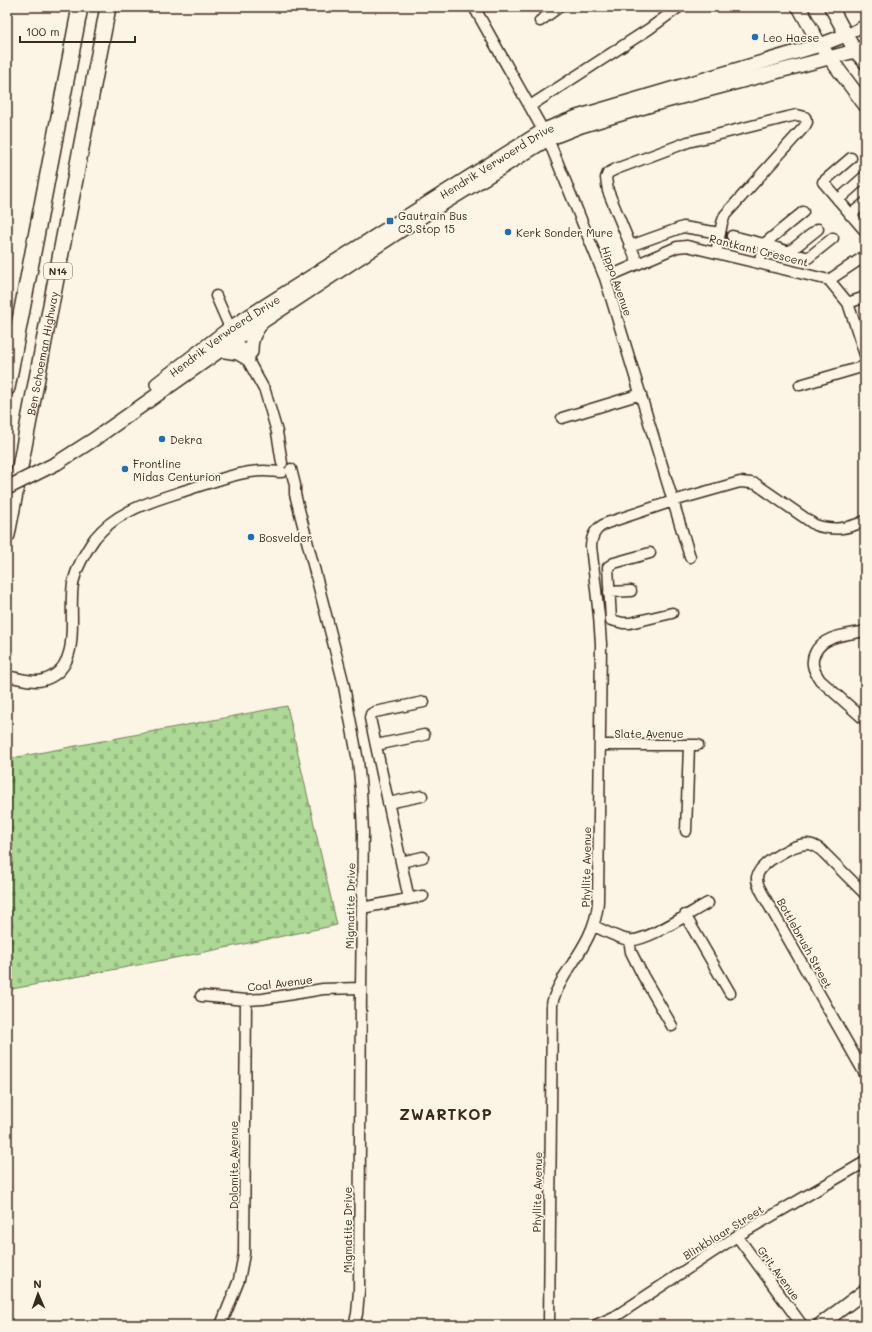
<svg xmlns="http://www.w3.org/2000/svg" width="872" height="1332" font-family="Mali,sans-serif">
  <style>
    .cemetery { fill: url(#cemetery-stones); stroke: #74815a }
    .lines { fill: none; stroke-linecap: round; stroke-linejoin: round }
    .minor-casing { stroke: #3b2a1e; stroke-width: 13 }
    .major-casing { stroke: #3b2a1e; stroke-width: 16 }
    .highway-casing { stroke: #3b2a1e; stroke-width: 18 }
    .minor { stroke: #fcf5e5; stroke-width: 10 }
    .major { stroke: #fcf5e5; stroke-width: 13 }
    .highway { stroke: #fcf5e5; stroke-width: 15 }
    .major-bridge-casing { stroke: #3b2a1e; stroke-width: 16; stroke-linecap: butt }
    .major-bridge { stroke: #fcf5e5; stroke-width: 13 }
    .poi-dot { fill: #1f6fb2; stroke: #fcf5e5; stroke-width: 1.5 }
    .labels { text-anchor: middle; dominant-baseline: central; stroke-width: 3.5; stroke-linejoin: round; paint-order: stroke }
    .shield { fill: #fcf5e5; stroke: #75675a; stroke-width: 1 }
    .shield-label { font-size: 10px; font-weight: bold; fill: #3b2a1e }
    .poi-label { font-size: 11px; fill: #3b2a1e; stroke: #fcf5e5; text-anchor: start }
    .street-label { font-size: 11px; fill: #3b2a1e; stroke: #fcf5e5 }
    .district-label { font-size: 15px; font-weight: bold; letter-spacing: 1px; fill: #3b2a1e; stroke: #fcf5e5 }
  </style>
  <defs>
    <pattern id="cemetery-stones" width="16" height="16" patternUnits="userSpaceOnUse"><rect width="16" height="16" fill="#add896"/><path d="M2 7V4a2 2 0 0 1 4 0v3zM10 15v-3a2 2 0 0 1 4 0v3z" fill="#96ba81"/></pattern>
  </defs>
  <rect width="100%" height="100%" fill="#fcf5e5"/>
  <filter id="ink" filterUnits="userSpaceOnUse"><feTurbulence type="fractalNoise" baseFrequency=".025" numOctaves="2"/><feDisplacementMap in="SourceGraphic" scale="8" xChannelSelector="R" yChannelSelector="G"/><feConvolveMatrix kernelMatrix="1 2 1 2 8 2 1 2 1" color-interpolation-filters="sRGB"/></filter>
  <g filter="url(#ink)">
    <path class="cemetery" d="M 287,706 L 337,925 L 190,955 L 7,990 L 7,759 Z"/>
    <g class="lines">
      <defs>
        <path id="minor" d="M 474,7 L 548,139 L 605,278 L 690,557
          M 540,21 L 559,7
          M 846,35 L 865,25
          M 855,51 L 865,44
          M 530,106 L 649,29 L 679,7
          M 851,158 L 823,182 L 865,231
          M 838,200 L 865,176
          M 850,215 L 865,203
          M 732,236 L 764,244 L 803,212
          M 630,246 L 683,227 L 720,233
          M 789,252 L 818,229
          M 759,263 L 764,244 L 808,258 L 833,238
          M 638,264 L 608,191 L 606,178 L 608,173 L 616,169 L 688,142 L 788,117 L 797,115 L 805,117 L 807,122 L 805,126 L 725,215 L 722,223 L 716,253
          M 605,278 L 677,247 L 687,246 L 829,280 L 848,303 L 865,355
          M 829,280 L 865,256
          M 216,296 L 230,328 L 265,391 L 277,432 L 282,463
          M 848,303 L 865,297
          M 800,385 L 865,366
          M 562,418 L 641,394
          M 291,469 L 295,485 L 295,494 L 343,681 L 358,761 L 361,790 L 363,832 L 361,988 L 359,1291 L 357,1314 L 354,1325
          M 650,553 L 614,563 L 608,567 L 611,620 L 623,623 L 630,623 L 672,613
          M 609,592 L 631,591
          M 865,631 C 848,635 823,635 815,653 C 810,663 814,671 820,680 L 865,720
          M 7,676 C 17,678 27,681 37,681 C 42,681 47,679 51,677 C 82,661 68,612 73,584 C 76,568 86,551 95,538 C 104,527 116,518 128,512 C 148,501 172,495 193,488 C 215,481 241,471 264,471 C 270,471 276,472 282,472
          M 376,745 L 424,735
          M 600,745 L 698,745
          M 388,803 L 422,796
          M 686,831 L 689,745
          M 401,862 L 423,857
          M 865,894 L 821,850 C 817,847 813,844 807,844 C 794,844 759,863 757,877 C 756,885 763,893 766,900 L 865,1074
          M 409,899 L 370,718 L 371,714 L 375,712 L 424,702
          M 362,908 L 423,896
          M 685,915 L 730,993
          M 594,926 C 605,931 617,938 629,940 C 645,943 691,912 708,903
          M 629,940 L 631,952 L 643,976 L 672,1026
          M 201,996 L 246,1000 L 263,999 L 323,989 L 361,988
          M 737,1236 L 802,1325
          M 221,1325 L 239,1280 L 244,1254 L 246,1000
          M 549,1325 L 552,1004 C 554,993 560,984 565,975 C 580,952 597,929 598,901 L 601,644 L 599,616 L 591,546 C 592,534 596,528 607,523 L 673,501 L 740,482 L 751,483 L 756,484 L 815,525 C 834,531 847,529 865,521
          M 596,1325 L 616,1316 L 737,1236 L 865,1162"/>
        <g id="major">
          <path d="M 799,7 L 820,45 L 865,105"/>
          <path d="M 831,7 L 855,51 L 865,62"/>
          <path d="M 219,350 L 238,353 L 248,359"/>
          <path d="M 251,352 C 251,340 253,335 260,325"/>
          <path id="s1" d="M 157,384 L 230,328 L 544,130 L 577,117 L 820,45 L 846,35"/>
          <path d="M 57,463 L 93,440 L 242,335 L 418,219 L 548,139 L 581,126 L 651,105 L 855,51"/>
          <path d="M 820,1325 L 865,1291"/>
        </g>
        <g id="highway">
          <path d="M 7,388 L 80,7"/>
          <path id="s2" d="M 7,535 L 108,7"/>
        </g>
      </defs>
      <use href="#minor" class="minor-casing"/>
      <use href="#major" class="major-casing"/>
      <use href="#highway" class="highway-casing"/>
      <use href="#minor" class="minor"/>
      <use href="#major" class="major"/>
      <use href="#highway" class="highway"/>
      <defs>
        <path id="major-bridge" d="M 7,488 L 57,463"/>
      </defs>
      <use href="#major-bridge" class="major-bridge-casing"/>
      <use href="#major-bridge" class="major-bridge"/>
    </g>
  </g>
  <g class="poi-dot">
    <circle cx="755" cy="37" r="4"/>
    <rect x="386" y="217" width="8" height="8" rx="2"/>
    <circle cx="508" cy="232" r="4"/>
    <circle cx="162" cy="439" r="4"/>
    <circle cx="125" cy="469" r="4"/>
    <circle cx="251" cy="537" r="4"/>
  </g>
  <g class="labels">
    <rect class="shield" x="44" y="263" width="28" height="16" rx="3"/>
    <g class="shield-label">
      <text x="58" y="271">N14</text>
    </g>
    <g class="poi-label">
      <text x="763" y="37">Leo Haese</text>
      <text x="398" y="215">Gautrain Bus<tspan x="398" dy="13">C3 Stop 15</tspan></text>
      <text x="516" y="232">Kerk Sonder Mure</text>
      <text x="170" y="439">Dekra</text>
      <text x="133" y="463">Frontline<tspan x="133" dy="13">Midas Centurion</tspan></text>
      <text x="259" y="537">Bosvelder</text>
    </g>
    <g class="street-label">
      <text stroke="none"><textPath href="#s1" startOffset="407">Hendrik Verwoerd Drive</textPath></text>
      <text transform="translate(759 250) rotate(14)">Rantkant Crescent</text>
      <text transform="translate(617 281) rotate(71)">Hippo Avenue</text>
      <text stroke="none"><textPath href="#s1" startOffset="83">Hendrik Verwoerd Drive</textPath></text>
      <text stroke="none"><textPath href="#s2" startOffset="185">Ben Schoeman Highway</textPath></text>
      <text x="649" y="733">Slate Avenue</text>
      <text transform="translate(586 867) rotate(-89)">Phyllite Avenue</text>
      <text transform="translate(350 906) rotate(-89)">Migmatite Drive</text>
      <text transform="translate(805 943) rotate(61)">Bottlebrush Street</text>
      <text transform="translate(280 983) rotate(-7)">Coal Avenue</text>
      <text transform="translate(233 1165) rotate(-90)">Dolomite Avenue</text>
      <text transform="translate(537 1192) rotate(-89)">Phyllite Avenue</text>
      <text transform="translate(347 1230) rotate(-90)">Migmatite Drive</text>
      <text transform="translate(723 1232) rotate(-32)">Blinkblaar Street</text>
      <text transform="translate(779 1273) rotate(54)">Grit Avenue</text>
    </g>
    <g class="district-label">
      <text x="446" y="1114">ZWARTKOP</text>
    </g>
  </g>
  <rect width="872" height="1332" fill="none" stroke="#fcf5e5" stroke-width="24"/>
  <rect x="12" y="12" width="848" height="1308" fill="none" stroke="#3b2a1e" stroke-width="1.5" filter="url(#ink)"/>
  <g transform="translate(38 1294) rotate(358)" stroke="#fcf5e5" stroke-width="3" paint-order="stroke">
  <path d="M0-3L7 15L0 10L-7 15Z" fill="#3b2a1e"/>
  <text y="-6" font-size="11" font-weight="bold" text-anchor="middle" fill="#3b2a1e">N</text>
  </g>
  <path d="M20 36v6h115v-6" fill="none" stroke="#3b2a1e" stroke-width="2"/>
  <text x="26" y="36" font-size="12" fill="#3b2a1e" stroke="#fcf5e5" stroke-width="3" paint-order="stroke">100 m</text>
</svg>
